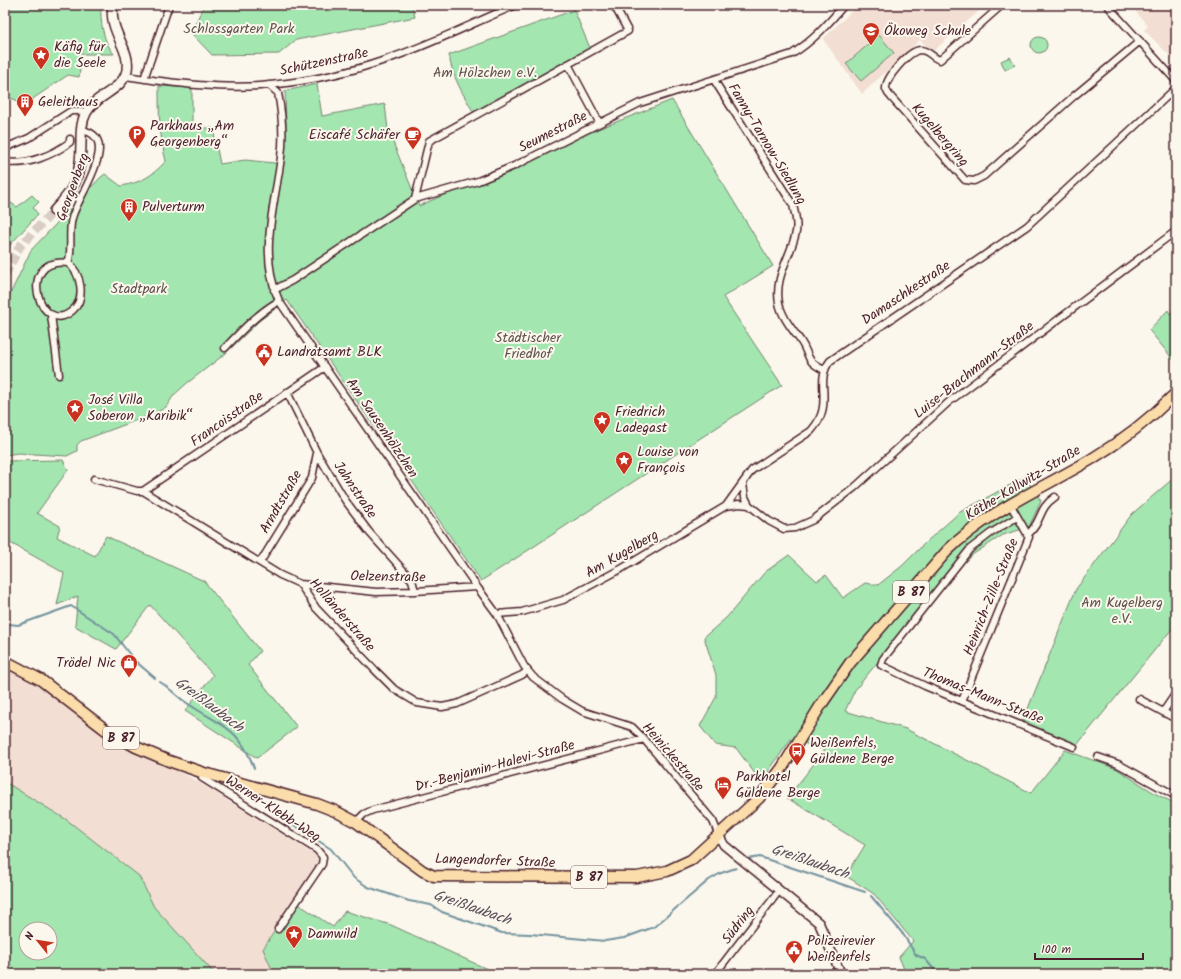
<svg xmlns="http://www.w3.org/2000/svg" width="1181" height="979" font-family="Kalam,sans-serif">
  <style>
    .built { fill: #f2ded3 }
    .green { fill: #a3e6b0; stroke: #76826e; fill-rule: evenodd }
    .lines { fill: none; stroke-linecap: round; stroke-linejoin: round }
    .stream { stroke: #73929d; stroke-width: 2 }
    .secondary-tunnel { stroke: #d8ccc5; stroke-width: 9; stroke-dasharray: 9 4.5; stroke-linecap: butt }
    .minor-casing { stroke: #4a1f2b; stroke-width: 9 }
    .tertiary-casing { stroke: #4a1f2b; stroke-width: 11 }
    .secondary-casing { stroke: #4a1f2b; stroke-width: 12 }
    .primary-casing { stroke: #4a1f2b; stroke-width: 13 }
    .minor { stroke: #fbf7ec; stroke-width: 6 }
    .tertiary { stroke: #fbf7ec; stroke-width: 8 }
    .secondary { stroke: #fbf7ec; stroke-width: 9 }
    .primary { stroke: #faddab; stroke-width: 10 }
    .labels { text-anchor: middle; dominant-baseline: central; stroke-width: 4; stroke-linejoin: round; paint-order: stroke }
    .shield { fill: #fbf7ec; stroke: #7f6065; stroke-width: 1 }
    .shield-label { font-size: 13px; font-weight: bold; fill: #4a1f2b }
    .park-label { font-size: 14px; fill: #60514c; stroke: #fbf7ec }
    .poi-label { font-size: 14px; fill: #4a1f2b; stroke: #fbf7ec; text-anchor: start }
    .street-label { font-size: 14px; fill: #4a1f2b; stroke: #fbf7ec }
    .water-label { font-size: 15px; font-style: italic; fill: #5b4f5a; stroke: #fbf7ec }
  </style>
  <rect width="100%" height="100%" fill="#fbf7ec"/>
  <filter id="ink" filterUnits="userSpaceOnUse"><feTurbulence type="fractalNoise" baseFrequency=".025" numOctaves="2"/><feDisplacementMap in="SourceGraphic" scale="8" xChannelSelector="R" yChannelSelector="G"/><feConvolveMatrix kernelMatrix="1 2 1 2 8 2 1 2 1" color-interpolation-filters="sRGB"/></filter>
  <g filter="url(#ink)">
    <path class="built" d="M 858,5 L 986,5 L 932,52 L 920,40 L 862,94 L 823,39 Z
      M 1142,5 L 1176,5 L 1176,62 L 1144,30 L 1148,26 L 1135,11 Z
      M 5,663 L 41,682 L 105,732 L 197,781 L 317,856 L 319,862 L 263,948 L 274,974 L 215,974 L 154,907 L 139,876 L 67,820 L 5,782 Z"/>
    <path class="green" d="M 5,5 L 101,5 C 100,21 103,42 114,54 L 82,54 L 79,77 L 68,75 L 34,98 L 29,105 L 5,96 Z
      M 204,5 L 412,5 L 415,17 L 296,40 L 279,54 L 212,55 L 191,33 Z
      M 574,10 L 590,48 L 522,88 L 474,113 C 463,94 452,77 449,55 Z
      M 879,35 L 894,53 L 861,81 L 846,64 Z
      M1031 45a8 8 0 1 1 16 0a8 8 0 1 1-16 0Z
      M 1010,57 L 1015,65 L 1005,70 L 1001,61 Z
      M 317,84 L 322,116 L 385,104 L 388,130 L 419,206 L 545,150 L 672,100 L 773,266 L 723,297 L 782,385 L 481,581 L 287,300 L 259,321 L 225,354 L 186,384 L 174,395 L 166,407 L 156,413 L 81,441 L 77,445 L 77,451 L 67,456 L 18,453 L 5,455 L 5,305 L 31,250 L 100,178 L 105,174 L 121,186 C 142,182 151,177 166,161 C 159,136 159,112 159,86 L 192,88 L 192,128 L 213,128 L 220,164 L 245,160 L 284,164 L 286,127 L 285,91 Z
      M 32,195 L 39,202 L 33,208 L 38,214 L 10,245 L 5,254 L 5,199 L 17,207 Z
      M 1176,308 L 1176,363 L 1149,330 L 1168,310 L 1170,314 Z
      M 63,460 L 68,470 L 37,513 L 60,526 L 57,537 L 95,556 L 106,536 L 204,581 L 260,651 L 248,665 L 297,727 L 257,758 L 185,711 L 213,675 L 150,605 L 116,649 L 75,626 L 78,596 L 57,605 L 64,573 L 5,540 L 5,461 Z
      M 1176,476 L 1176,624 L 1077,745 L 1023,721 L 1076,589 L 1132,514 Z
      M 1025,477 L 1041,501 L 1029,527 L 1003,535 L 972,555 L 946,578 L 855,690 L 845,711 L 906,729 L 1031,793 L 1065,750 L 1117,769 L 1156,794 L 1176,804 L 1176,974 L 906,974 L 899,957 L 913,941 L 874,894 L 846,876 L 865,845 L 787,798 L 825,750 L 791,739 L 761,782 L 736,748 L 715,745 L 700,726 L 716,697 L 716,675 L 704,637 L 727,617 L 765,572 L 789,555 L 817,581 L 826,575 L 843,598 L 865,583 L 878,585 L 902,566 L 926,542 L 960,512 Z
      M 5,782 L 67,820 L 139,876 L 154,907 L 215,974 L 5,974 ZM 26,929 L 50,929 L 50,953 L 26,953 Z
      M 294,901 L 333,927 L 345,911 L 391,925 L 498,974 L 274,974 L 263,949 Z"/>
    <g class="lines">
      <path class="stream" d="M 5,621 L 9,624 L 18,625 L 71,606 L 114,634 L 134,660 L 155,678
        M 160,682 C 170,688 177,697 187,703 C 220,726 239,726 254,768
        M 280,816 L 331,849 L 354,878 L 368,887 L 409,901 L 431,905 L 442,912 L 502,933 L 530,934 L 605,941 L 624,938 L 654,927 L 709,880 L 721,873 L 736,868
        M 748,859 L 760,857 L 865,892
        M 871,896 L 903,934 L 916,955 L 925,959 L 938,974"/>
      <path class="secondary-tunnel" d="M 5,275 L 20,246 L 54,211"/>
      <defs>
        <path id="minor" d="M 1002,5 L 940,60 C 932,58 929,50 920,50 C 909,51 885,78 886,89 C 887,92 889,95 891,97 L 965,180 L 974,181 L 984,176 L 1074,96 L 1140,41
          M 1107,5 L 1176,81
          M 568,64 L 599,122
          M 125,76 C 171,83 224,90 270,85 C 309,81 348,73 385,60 C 430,45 473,23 516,5
          M 144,79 L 169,5
          M 714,80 L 793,205 C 795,214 798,223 796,232 C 791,257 774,276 779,303 C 782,317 792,329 800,340 C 811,356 804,360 824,370
          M 269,85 L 278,93 C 282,114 284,135 281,157 C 275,206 258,253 279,301 L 477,587 L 497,614 L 524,666 L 533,677 L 562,699 L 582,711 L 632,727 L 644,739 L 713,821 L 719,836
          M 5,148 L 29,138 L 71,111 L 79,111 L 86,113
          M 5,162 C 27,166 53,155 70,142 L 70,139
          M 415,199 L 429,141 L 628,31 L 614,5
          M 68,263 C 81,273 86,298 73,310 C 41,340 14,256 68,263 C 73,250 68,232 72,218 C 77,197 124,136 81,130
          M 274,290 L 293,280 L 415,199 L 478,181 L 514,166 L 640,103 L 792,54 C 813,41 828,24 844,5
          M 51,315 L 59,375
          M 225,348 C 241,331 258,313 279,301
          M 287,392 L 317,453 L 345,500 L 369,532 L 412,580 L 415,591
          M 94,479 L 137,491 L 143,491 L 280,575 L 300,584 L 316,608 L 375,670 L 394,689 L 417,703 L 442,707 L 457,704 L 522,675 L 527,671
          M 743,484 L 745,497 L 749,505
          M 143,491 L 325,367
          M 726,506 L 739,504 L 749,505 L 769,521 L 784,529 L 795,528 L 813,520 L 854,488 L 950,401 L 1176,231
          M 1017,517 L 991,533 L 970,549 L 883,659 L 881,665 L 925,686 L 1074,747
          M 1027,535 C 1043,522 1037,509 1055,497
          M 261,561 L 312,478 L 317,453
          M 300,584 L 376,592 L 415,591 L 477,587
          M 497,614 L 522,612 L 563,600 L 621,569 L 726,506 L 752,470 L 811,431 C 836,403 813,383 830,361 L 1027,226 L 1176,88
          M 1139,699 L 1176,719
          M 962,701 L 1029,537 L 1010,504
          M 1163,712 L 1176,693
          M 1098,757 L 1118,764 L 1176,796
          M 204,773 L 202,778 L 317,850 L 323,857 L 322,864 L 278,929
          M 356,822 L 364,814 L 373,810 L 644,739
          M 715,974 L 779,891"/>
        <path id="tertiary" d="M 719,836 L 724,845 L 819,923 L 841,974"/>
        <path id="secondary" d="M 54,211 C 76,188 81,175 81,143 C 81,133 81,122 86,113 C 96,94 123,91 127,70 C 131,49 108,31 113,5"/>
        <path id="primary" d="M 5,661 L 41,680 L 106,730 L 136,747 L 169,761 L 204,773 L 317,804 L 335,811 L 356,822 L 423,871 L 434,876 L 637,877 L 667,871 L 691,860 L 759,798 L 782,768 L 821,705 L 850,663 L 947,551 C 988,511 1041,489 1090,460 C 1122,441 1150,419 1176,393"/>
      </defs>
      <use href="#minor" class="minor-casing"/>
      <use href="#tertiary" class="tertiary-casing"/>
      <use href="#secondary" class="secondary-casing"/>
      <use href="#primary" class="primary-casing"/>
      <use href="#minor" class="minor"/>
      <use href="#tertiary" class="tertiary"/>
      <use href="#secondary" class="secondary"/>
      <use href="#primary" class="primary"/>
    </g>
  </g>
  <defs>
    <symbol id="school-pin" viewBox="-11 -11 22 30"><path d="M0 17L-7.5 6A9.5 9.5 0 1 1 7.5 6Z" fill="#c8321e" stroke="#fbf7ec"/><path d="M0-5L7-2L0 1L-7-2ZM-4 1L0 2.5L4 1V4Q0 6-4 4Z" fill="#fff"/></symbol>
    <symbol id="sight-pin" viewBox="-11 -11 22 30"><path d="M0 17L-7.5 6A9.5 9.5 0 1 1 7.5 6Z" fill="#c8321e" stroke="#fbf7ec"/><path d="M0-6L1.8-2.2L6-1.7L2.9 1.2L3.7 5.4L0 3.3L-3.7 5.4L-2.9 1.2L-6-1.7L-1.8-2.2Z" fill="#fff"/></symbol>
    <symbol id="building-pin" viewBox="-11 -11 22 30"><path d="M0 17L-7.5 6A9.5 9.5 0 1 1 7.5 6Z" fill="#c8321e" stroke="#fbf7ec"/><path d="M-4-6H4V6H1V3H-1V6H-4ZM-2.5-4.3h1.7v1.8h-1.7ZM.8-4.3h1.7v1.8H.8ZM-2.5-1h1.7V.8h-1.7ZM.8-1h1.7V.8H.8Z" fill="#fff"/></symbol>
    <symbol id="parking-pin" viewBox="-11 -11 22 30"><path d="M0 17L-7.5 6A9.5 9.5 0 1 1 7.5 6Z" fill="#c8321e" stroke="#fbf7ec"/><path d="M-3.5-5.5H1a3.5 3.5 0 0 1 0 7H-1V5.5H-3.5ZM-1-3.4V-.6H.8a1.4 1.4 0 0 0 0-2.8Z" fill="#fff"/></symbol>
    <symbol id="cafe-pin" viewBox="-11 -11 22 30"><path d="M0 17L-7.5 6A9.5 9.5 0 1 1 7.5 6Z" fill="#c8321e" stroke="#fbf7ec"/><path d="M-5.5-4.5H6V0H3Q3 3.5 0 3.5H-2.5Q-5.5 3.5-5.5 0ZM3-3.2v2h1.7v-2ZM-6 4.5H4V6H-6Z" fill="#fff"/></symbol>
    <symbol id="civic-pin" viewBox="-11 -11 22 30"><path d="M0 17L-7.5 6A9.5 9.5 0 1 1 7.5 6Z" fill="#c8321e" stroke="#fbf7ec"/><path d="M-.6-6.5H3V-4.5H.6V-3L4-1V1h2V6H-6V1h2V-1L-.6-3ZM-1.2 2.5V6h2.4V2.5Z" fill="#fff"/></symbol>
    <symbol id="shop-pin" viewBox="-11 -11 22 30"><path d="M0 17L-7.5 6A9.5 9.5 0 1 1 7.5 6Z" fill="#c8321e" stroke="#fbf7ec"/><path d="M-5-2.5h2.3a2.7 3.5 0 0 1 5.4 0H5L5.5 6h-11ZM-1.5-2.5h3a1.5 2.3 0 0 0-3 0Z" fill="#fff"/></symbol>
    <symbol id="bus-pin" viewBox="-11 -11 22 30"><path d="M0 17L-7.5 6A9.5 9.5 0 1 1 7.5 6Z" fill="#c8321e" stroke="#fbf7ec"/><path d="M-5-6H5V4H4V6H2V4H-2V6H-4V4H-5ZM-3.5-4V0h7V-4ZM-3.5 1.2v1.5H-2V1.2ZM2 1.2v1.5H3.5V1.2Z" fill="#fff"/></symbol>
    <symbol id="hotel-pin" viewBox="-11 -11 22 30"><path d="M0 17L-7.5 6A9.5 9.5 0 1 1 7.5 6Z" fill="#c8321e" stroke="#fbf7ec"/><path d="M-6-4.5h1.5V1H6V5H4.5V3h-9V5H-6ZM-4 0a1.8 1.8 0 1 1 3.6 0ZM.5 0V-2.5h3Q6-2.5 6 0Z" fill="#fff"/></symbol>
  </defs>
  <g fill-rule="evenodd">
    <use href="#school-pin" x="861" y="21" width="20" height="27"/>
    <use href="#sight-pin" x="31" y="45" width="20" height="27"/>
    <use href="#building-pin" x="15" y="92" width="20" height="27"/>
    <use href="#parking-pin" x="127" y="124" width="20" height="27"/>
    <use href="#cafe-pin" x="403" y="125" width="20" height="27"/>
    <use href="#building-pin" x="119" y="197" width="20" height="27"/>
    <use href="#civic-pin" x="254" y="342" width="20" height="27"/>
    <use href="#sight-pin" x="65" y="398" width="20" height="27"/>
    <use href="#sight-pin" x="592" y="410" width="20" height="27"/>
    <use href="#sight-pin" x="614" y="450" width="20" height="27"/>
    <use href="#shop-pin" x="119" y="653" width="20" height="27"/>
    <use href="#bus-pin" x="787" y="741" width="20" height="27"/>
    <use href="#hotel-pin" x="713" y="775" width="20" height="27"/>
    <use href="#sight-pin" x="284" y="924" width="20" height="27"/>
    <use href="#civic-pin" x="784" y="939" width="20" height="27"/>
  </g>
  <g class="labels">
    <g class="shield">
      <rect x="893" y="581" width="36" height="22" rx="3"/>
      <rect x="103" y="727" width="36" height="22" rx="3"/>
      <rect x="571" y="866" width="36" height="22" rx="3"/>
    </g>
    <g class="shield-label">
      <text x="911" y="592">B 87</text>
      <text x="121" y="738">B 87</text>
      <text x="589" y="877">B 87</text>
    </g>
    <g class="park-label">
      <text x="239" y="29">Schlossgarten Park</text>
      <text x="485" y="73">Am Hölzchen e.V.</text>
      <text x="139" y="289">Stadtpark</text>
      <text x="528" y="338">Städtischer<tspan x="528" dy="16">Friedhof</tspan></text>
      <text x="1122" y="603">Am Kugelberg<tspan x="1122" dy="16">e.V.</tspan></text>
    </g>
    <g class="poi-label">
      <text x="884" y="31">Ökoweg Schule</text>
      <text x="54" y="47">Käfig für<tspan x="54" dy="16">die Seele</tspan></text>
      <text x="38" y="102">Geleithaus</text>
      <text x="150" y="126">Parkhaus „Am<tspan x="150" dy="16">Georgenberg“</tspan></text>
      <text x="400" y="135" text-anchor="end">Eiscafé Schäfer</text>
      <text x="142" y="207">Pulverturm</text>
      <text x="277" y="352">Landratsamt BLK</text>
      <text x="88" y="400">José Villa<tspan x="88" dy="16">Soberon „Karibik“</tspan></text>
      <text x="615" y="412">Friedrich<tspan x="615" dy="16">Ladegast</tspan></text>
      <text x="637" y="452">Louise von<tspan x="637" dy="16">François</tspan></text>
      <text x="116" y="663" text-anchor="end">Trödel Nic</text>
      <text x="810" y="743">Weißenfels,<tspan x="810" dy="16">Güldene Berge</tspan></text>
      <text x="736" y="777">Parkhotel<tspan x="736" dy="16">Güldene Berge</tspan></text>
      <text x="307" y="934">Damwild</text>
      <text x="807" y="941">Polizeirevier<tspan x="807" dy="16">Weißenfels</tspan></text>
    </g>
    <g class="street-label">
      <text transform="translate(324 62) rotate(-12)">Schützenstraße</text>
      <text transform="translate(553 132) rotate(-27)">Seumestraße</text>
      <text transform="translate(940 135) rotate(49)">Kugelbergring</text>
      <text transform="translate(767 144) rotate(59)">Fanny-Tarnow-Siedlung</text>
      <text transform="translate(73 187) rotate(-70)">Georgenberg</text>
      <text transform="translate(906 293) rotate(-34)">Damaschkestraße</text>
      <text transform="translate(974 370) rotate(-38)">Luise-Brachmann-Straße</text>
      <text transform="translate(227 419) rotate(-35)">Francoisstraße</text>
      <text transform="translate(382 428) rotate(56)">Am Sausenhölzchen</text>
      <text transform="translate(1023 483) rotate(-31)">Käthe-Kollwitz-Straße</text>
      <text transform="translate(355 490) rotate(56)">Jahnstraße</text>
      <text transform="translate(281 502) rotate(-60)">Arndtstraße</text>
      <text transform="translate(622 554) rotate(-30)">Am Kugelberg</text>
      <text transform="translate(388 577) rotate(1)">Oelzenstraße</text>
      <text transform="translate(991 597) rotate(-68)">Heinrich-Zille-Straße</text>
      <text transform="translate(342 615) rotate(49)">Holländerstraße</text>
      <text transform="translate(983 696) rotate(22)">Thomas-Mann-Straße</text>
      <text transform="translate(673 757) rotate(49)">Heinickestraße</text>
      <text transform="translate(495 766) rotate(-15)">Dr.-Benjamin-Halevi-Straße</text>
      <text transform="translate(273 809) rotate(33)">Werner-Klebb-Weg</text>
      <text transform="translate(495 861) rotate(2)">Langendorfer Straße</text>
      <text transform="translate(738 925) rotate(-53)">Südring</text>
    </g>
    <g class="water-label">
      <text transform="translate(209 705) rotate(37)">Greißlaubach</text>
      <text transform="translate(810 862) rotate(19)">Greißlaubach</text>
      <text transform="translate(472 908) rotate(19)">Greißlaubach</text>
    </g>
  </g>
  <rect width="1181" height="979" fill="none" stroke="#fbf7ec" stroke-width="20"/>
  <rect x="10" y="10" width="1161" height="959" fill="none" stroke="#4a1f2b" stroke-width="1.5" filter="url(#ink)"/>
  <g transform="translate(38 941) rotate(300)"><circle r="19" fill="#fbf7ec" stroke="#b4a19f"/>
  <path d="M0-3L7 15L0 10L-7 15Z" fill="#c8321e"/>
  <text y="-6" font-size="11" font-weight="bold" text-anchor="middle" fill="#4a1f2b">N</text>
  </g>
  <path d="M1035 953v6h108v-6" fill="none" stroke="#4a1f2b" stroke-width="2"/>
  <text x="1041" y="953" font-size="12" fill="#4a1f2b" stroke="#fbf7ec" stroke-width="3" paint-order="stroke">100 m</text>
</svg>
